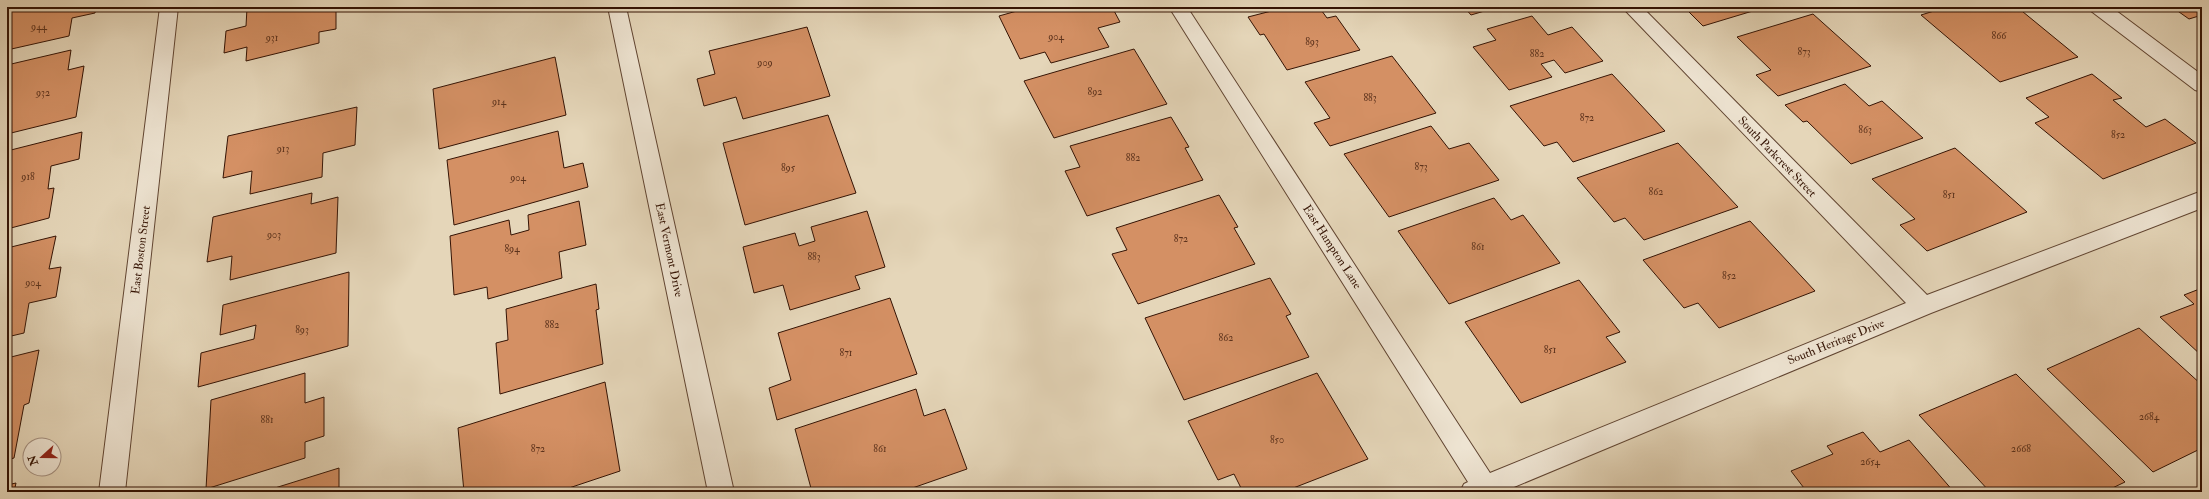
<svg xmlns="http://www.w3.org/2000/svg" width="2209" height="499" font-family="'IM FELL Double Pica',serif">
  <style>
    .building { fill: #d49064; stroke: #341304 }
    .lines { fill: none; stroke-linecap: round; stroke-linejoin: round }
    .minor-casing { stroke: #604431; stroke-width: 2 }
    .minor { fill: #eee4d2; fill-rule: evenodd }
    .labels { text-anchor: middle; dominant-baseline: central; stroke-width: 4; stroke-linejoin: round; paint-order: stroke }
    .number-label { font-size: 10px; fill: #5c321c }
    .street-label { font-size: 12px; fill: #341304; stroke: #eee4d2 }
  </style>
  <rect width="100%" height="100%" fill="#e5d6b9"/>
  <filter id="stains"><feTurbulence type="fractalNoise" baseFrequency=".005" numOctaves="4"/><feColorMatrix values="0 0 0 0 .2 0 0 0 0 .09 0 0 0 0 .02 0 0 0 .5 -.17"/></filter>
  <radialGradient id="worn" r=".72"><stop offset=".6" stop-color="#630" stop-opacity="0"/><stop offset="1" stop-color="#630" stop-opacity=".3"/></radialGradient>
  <path class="building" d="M 7,7 L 96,7 L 95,13 L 72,18 L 69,36 L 7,50 Z
    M 253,7 L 336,7 L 336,29 L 319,32 L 319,43 L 246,61 L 247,47 L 224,53 L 226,31 L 246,26 L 247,8 Z
    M 1031,7 L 1112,7 L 1120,22 L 1098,28 L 1109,47 L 1051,63 L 1045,52 L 1020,59 L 999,16 Z
    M 1287,7 L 1319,7 L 1327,18 L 1336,16 L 1360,50 L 1287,70 L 1264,34 L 1260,35 L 1248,17 Z
    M 1464,7 L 1498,7 L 1471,15 Z
    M 1684,7 L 1766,7 L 1703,26 Z
    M 1947,7 L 2017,7 L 2078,57 L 2000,82 L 1921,15 Z
    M 2172,7 L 2202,7 L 2202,15 L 2189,19 Z
    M 1813,14 L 1871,66 L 1778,96 L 1756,75 L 1771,70 L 1737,37 Z
    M 1532,16 L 1548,35 L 1572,27 L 1603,61 L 1565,73 L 1554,60 L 1541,64 L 1552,77 L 1509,90 L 1473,47 L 1496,40 L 1487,29 Z
    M 807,27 L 830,96 L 743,119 L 736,97 L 704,106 L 697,79 L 715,74 L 709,51 Z
    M 1134,49 L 1167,104 L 1054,138 L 1024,81 Z
    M 71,50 L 68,70 L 84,66 L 76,117 L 7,134 L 7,65 Z
    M 1392,56 L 1436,113 L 1330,146 L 1314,123 L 1330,118 L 1305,82 Z
    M 555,57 L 566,115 L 439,149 L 433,89 Z
    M 1612,74 L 1665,131 L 1573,162 L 1557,142 L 1544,146 L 1510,106 Z
    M 2092,74 L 2122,98 L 2113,100 L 2146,127 L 2165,119 L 2196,143 L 2103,179 L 2035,123 L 2049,117 L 2026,98 Z
    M 1845,84 L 1869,106 L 1882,101 L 1923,138 L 1851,164 L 1807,121 L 1803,122 L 1785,105 Z
    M 357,107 L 355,145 L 323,153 L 322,177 L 250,194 L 252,171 L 223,178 L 228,136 Z
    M 828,115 L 856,193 L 745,225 L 723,143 Z
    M 1171,117 L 1189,147 L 1185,148 L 1203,180 L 1087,216 L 1065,171 L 1080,167 L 1070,146 Z
    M 1431,126 L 1449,149 L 1469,143 L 1499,180 L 1389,217 L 1344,154 Z
    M 558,131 L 564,168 L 583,163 L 588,187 L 454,225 L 447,160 Z
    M 82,132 L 79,159 L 51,166 L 48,189 L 54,188 L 49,218 L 7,229 L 7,151 Z
    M 1678,143 L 1738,207 L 1644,240 L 1625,218 L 1614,222 L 1577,178 Z
    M 1955,148 L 2027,212 L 1927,251 L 1900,225 L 1915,219 L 1872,179 Z
    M 312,193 L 311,204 L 338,197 L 336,253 L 230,280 L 232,256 L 207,262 L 213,217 Z
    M 1219,195 L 1238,227 L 1234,228 L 1255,264 L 1138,304 L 1112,254 L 1127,250 L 1116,228 Z
    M 1494,198 L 1511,220 L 1523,215 L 1560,263 L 1449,304 L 1398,231 Z
    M 579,201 L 586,245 L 559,252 L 562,278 L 488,299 L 487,287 L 454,295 L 450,236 L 509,220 L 511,235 L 529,230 L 528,215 Z
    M 867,211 L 885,267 L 855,276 L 860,289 L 790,310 L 783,285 L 754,293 L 743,247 L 795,233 L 799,246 L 815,241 L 811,227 Z
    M 1750,221 L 1815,291 L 1719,328 L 1698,303 L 1684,308 L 1643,260 Z
    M 56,236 L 49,269 L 61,267 L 56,297 L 29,303 L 24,333 L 7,337 L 7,248 Z
    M 349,272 L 348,346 L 198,387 L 201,353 L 254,339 L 256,325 L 220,335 L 223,305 Z
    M 1270,278 L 1291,314 L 1286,316 L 1309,357 L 1184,400 L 1145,318 Z
    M 1579,280 L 1620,332 L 1606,337 L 1626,362 L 1521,403 L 1465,322 Z
    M 596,284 L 599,309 L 596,310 L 603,364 L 500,394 L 496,343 L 508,340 L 506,309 Z
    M 2202,288 L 2202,356 L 2160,317 L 2194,304 L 2184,295 Z
    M 890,298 L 917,374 L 777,420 L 769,388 L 791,380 L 778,333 Z
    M 2139,328 L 2202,385 L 2202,448 L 2153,472 L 2047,369 Z
    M 39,350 L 29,403 L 24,405 L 14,458 L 7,460 L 7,358 Z
    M 305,373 L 305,403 L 324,397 L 324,436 L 305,442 L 305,458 L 206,489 L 211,400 Z
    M 1317,373 L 1368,459 L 1283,492 L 1243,492 L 1234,474 L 1218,480 L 1188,421 Z
    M 2016,374 L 2125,482 L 2104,492 L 1990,492 L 1919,415 Z
    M 605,382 L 620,471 L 557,492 L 464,492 L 458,428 Z
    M 916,389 L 924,416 L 945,409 L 967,469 L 901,492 L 812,492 L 795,429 Z
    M 1863,432 L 1880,452 L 1909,440 L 1954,492 L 1807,492 L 1791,471 L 1833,454 L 1827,446 Z
    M 339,468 L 339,492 L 262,492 Z
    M 16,483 L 14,492 L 7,492 L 7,485 Z"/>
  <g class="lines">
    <defs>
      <path id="minor" d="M 160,7 L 178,7 L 125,492 L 99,492 Z
        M 608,7 L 626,7 L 734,492 L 708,492 Z
        M 1169,7 L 1187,7 L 1490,473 L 1906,303 L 1622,7 L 1642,7 L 1927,295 L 2202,191 L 2202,208 L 1931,313 L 1502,492 L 1460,492 L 1464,484 L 1468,482 Z
        M 2089,7 L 2111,7 L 2202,75 L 2202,92 L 2195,90 L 2091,11 Z"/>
    </defs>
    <use href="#minor" class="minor-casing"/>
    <use href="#minor" class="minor"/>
  </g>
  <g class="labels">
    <g class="number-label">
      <text x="39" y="27">944</text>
      <text x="1999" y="36">866</text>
      <text x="1056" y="37">904</text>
      <text x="272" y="38">931</text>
      <text x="1312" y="42">893</text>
      <text x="1804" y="52">873</text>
      <text x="1537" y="54">882</text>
      <text x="765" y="63">909</text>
      <text x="1095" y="92">892</text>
      <text x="43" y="93">932</text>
      <text x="1370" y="98">883</text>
      <text x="499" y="102">914</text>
      <text x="1587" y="118">872</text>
      <text x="1865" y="130">863</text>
      <text x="2118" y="135">852</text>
      <text x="283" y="149">913</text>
      <text x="1133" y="158">882</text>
      <text x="1421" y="167">873</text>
      <text x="788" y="168">895</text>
      <text x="28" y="177">918</text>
      <text x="518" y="178">904</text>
      <text x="1656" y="192">862</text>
      <text x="1949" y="195">851</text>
      <text x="274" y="235">903</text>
      <text x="1181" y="239">872</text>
      <text x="1478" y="247">861</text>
      <text x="512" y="249">894</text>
      <text x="814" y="257">883</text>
      <text x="1729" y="276">852</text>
      <text x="33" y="283">904</text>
      <text x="552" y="325">882</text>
      <text x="302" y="330">893</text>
      <text x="1226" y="338">862</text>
      <text x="1550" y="350">851</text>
      <text x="846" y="353">871</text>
      <text x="2149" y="417">2684</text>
      <text x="267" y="420">881</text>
      <text x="1277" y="440">850</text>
      <text x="538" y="449">872</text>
      <text x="880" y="449">861</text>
      <text x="2021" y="449">2668</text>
      <text x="1870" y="462">2654</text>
    </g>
    <g class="street-label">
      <text transform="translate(1777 157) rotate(46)">South Parkcrest Street</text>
      <text transform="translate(1332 247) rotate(57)">East Hampton Lane</text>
      <text transform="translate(141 250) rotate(-83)">East Boston Street</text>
      <text transform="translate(669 250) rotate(78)">East Vermont Drive</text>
      <text transform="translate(1836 342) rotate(-22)">South Heritage Drive</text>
    </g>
  </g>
  <rect width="2209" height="499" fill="none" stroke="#e5d6b9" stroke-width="24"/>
  <rect x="8" y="8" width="2193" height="483" fill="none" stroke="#341304" stroke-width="2"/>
  <rect x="12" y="12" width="2185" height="475" fill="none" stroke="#341304"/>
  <g transform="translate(42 457) rotate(249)"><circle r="19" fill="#eee4d2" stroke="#a49080"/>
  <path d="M0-3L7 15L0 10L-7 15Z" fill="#8f2418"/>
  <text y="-6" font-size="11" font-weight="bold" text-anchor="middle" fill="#341304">N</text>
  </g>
  <rect width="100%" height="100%" filter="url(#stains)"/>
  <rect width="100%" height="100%" fill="url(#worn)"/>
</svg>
